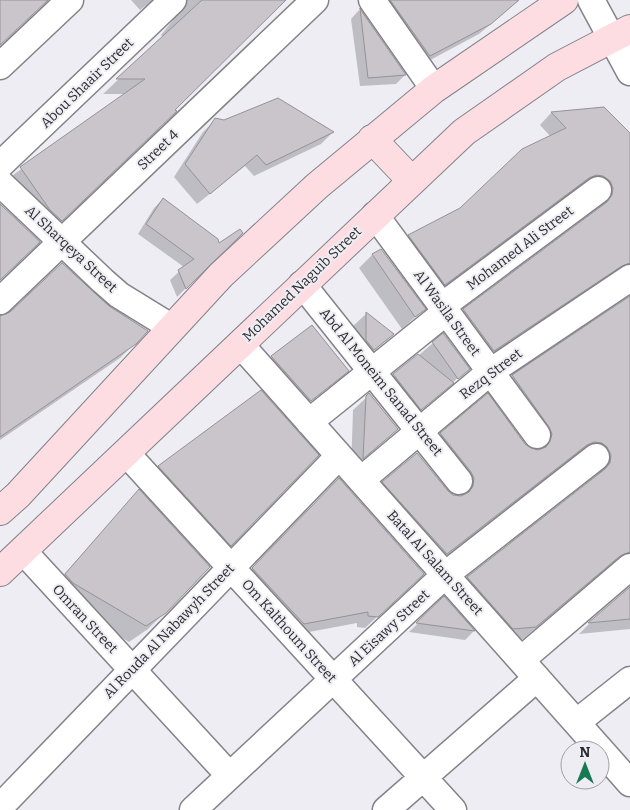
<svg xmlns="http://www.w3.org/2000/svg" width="630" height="810" font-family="Bitter,serif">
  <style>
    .shadow { fill: #0003 }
    .building { fill: #c9c5cb; stroke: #969297 }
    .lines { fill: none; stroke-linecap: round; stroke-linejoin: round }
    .street-casing { stroke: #828288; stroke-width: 29 }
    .secondary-casing { stroke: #828288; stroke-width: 30 }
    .street { stroke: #fff; stroke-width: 26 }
    .secondary { stroke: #fddde2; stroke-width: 28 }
    .labels { text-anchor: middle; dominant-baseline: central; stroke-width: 4; stroke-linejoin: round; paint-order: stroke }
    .street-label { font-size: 14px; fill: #2c2c2e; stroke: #eeedf4 }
  </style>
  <rect width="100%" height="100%" fill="#eeedf4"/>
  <path class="shadow" d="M 131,0 L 284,0 L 172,111 L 161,126 L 46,235 L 0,188 L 13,175 L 126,94 L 103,94 L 163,37 L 161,35 L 173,20 L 173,12 L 161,0 L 153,0 L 140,10 Z
    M 371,0 L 519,0 L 479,34 L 419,66 Z
    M 359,10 L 405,75 L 396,84 L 360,86 L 351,19 Z
    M 603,108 L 630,135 L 630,281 L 482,362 L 452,322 L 464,310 L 600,208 L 601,200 L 583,187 L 576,190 L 433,296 L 397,247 L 409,236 L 460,209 L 551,137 L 540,125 L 551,113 Z
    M 215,120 L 332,133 L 321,144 L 254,176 L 245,166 L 197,204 L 174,177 L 203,132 Z
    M 163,199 L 218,245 L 241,233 L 177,297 L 170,280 L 184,267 L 138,234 L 154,208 Z
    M 372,255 L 424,309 L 402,329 L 359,268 Z
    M 630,298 L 630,570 L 614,564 L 523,639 L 501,640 L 456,590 L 468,578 L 598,476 L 599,468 L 582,454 L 573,457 L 434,565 L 371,494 L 383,483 L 447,492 L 453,496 L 462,497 L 462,491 L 429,446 L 441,434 L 524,445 L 530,450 L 540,451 L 541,446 L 501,388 L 513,376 Z
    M 366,314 L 392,335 L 360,363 L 353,354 L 353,326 Z
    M 0,317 L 135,343 L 120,358 L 0,440 Z
    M 312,327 L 347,370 L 297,413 L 259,370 L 272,357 Z
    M 433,343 L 468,369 L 408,422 L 381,388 Z
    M 367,397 L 397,429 L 351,470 L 353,410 Z
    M 159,467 L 230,545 L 214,561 L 143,483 Z
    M 139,491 L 165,612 L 148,629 L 129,642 L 57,599 L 49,591 Z
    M 327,491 L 411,585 L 365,628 L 357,627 L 357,623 L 293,635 L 241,580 Z
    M 630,587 L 630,629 L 579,634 L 589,624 Z
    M 444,598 L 474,631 L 465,640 L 409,632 Z"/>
  <path class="building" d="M 0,0 L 48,0 L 0,45 Z
    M 202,0 L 286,0 L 175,110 L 177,111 L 62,221 L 50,210 L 20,167 L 145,79 L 116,79 Z
    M 390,0 L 519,0 L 491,24 L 430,56 Z
    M 360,8 L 360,9 L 406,75 L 368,78 Z
    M 278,98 L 334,132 L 266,165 L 257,155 L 210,194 L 185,164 L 215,118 L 224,120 Z
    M 604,107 L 630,133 L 630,263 L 622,266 L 494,351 L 463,309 L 607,202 L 612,195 L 613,188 L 610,181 L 603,176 L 596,175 L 589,178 L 445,285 L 408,235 L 460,208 L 522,149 L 566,128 L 551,112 Z
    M 163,198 L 218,239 L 219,243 L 240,229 L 243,233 L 186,289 L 178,270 L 194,259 L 146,224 Z
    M 0,204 L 40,242 L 0,280 Z
    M 381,249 L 426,309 L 415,317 L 372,254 Z
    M 62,263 L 109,306 L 148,331 L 136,344 L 0,437 L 0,316 L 10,312 Z
    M 630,296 L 630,552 L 620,556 L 536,627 L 513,629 L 467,577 L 605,469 L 610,463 L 611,455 L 607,447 L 602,443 L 594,442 L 587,445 L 447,554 L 382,482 L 417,453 L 448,491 L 453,495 L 461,496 L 469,492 L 473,486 L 474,478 L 471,472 L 440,433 L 488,393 L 525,444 L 531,448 L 538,450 L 546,447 L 550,441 L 552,434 L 549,427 L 512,375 Z
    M 366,312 L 394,334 L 374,350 L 366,340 Z
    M 312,325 L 349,371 L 311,401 L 271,356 Z
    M 443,333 L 470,369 L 458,379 L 432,342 Z
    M 418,354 L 454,383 L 421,410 L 393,374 Z
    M 261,390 L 319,455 L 231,546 L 158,466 Z
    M 369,393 L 398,429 L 363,459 L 366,396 Z
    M 339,478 L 424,574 L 378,617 L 368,616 L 368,612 L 304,624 L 252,568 Z
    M 139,489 L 210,567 L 166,613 L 146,626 L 73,583 L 65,574 Z
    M 630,587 L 630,619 L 588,623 Z
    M 444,596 L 475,631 L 416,623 Z"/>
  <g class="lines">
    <defs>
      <path id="street" d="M 372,0 L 434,89
        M 591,0 L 630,72
        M 0,66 L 70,0
        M 0,165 L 173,0
        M 0,183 L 103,281 L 119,295 L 171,327
        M 375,215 L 537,435
        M 302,284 L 459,481
        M 0,301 L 315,0
        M 442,306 L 598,190
        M 240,344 L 630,783
        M 309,422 L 446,312
        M 126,453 L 453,810
        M 361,480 L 490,372 L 630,278
        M 23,551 L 229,775
        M 521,660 L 630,567
        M 577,722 L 630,680
        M 0,807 L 339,456
        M 193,810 L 445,575 L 596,457
        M 386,810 L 537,678"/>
      <path id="secondary" d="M 372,139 L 412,181
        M 0,511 L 18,495 L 221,275 L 317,186 L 434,89 L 564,0
        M 0,572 L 464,132 L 557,67 L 630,29"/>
    </defs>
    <use href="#street" class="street-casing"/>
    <use href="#secondary" class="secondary-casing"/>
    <use href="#street" class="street"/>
    <use href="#secondary" class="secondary"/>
  </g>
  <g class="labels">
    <g class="street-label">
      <text transform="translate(87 83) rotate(-44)">Abou Shaair Street</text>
      <text transform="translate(158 150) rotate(-44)">Street 4</text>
      <text transform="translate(520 248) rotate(-37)">Mohamed Ali Street</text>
      <text transform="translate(71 249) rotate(43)">Al Sharqeya Street</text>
      <text transform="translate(302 284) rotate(-44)">Mohamed Naguib Street</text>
      <text transform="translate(447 313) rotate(54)">Al Wasila Street</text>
      <text transform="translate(491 374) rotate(-37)">Rezq Street</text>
      <text transform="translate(381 382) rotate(51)">Abd Al Moneim Sanad Street</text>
      <text transform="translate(435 563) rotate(48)">Batal Al Salam Street</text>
      <text transform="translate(85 619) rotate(47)">Omran Street</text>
      <text transform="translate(389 628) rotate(-43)">Al Eisawy Street</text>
      <text transform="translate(169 631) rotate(-46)">Al Rouda Al Nabawyh Street</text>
      <text transform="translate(289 631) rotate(48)">Om Kalthoum Street</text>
    </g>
  </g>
  <g transform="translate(585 765)"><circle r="24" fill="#eeedf4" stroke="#a0a0a5"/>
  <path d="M0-4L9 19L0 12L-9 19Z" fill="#187a52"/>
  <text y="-8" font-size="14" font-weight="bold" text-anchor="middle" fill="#2c2c2e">N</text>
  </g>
</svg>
